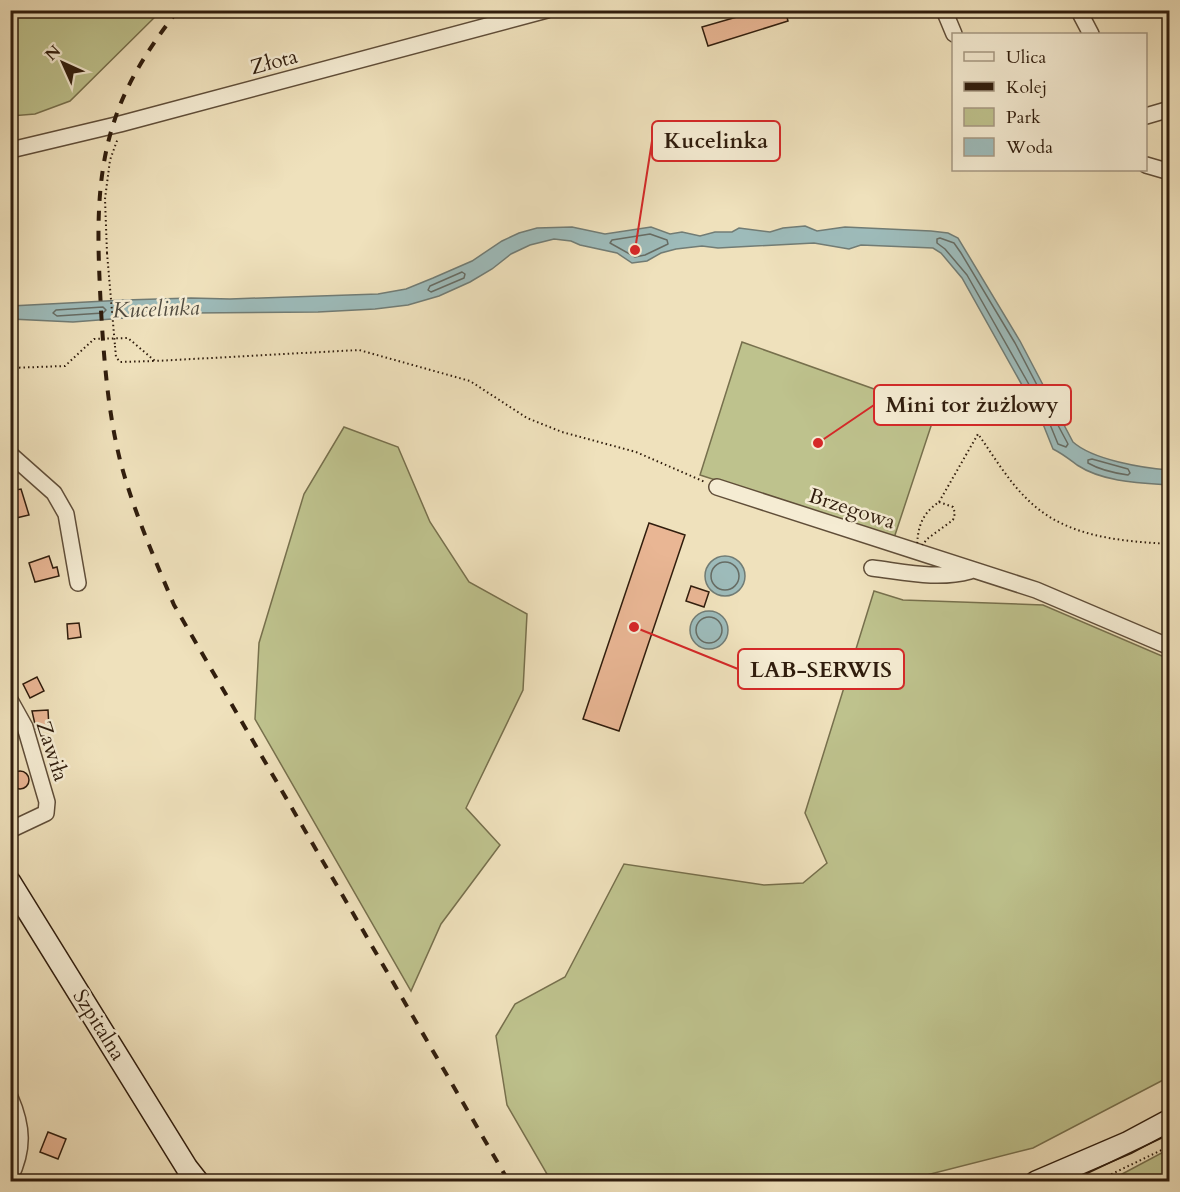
<svg xmlns="http://www.w3.org/2000/svg" width="1180" height="1192" font-family="Cardo,serif">
  <style>
    .green { fill: #bec28d; stroke: #77704d; stroke-width: 1.5 }
    .water { fill: #9dbbba; stroke: #717c75; stroke-width: 1.5 }
    .lines { fill: none; stroke-linecap: round; stroke-linejoin: round }
    .shore { stroke: #666c64; stroke-width: 1.5 }
    .building { fill: #e9b694; stroke: #301d0d; stroke-width: 1.5 }
    .street-casing { stroke: #604e39; stroke-width: 18 }
    .secondary-casing { stroke: #301d0d; stroke-width: 24 }
    .path { stroke: #301d0d; stroke-width: 2; stroke-dasharray: 1.5 3; stroke-linecap: butt }
    .street { stroke: #f5ecd3; stroke-width: 15 }
    .secondary { stroke: #f5ecd3; stroke-width: 21 }
    .tram { stroke: #301d0d; stroke-width: 1.5 }
    .rail { stroke: #301d0d; stroke-width: 4; stroke-dasharray: 10 10; stroke-linecap: butt }
    .path-bridge { stroke: #301d0d; stroke-width: 2; stroke-dasharray: 1.5 3; stroke-linecap: butt }
    .labels { text-anchor: middle; dominant-baseline: central; stroke-width: 5; stroke-linejoin: round; paint-order: stroke }
    .street-label { font-size: 21px; fill: #301d0d; stroke: #f5ecd3 }
    .water-label { font-size: 22px; font-style: italic; fill: #514c41; stroke: #f5ecd3 }
    .leader { fill: none; stroke: #d62828; stroke-width: 2 }
    .callout-dot { fill: #d62828; stroke: #f5ecd3; stroke-width: 2 }
    .callout { fill: #f5ecd3; stroke: #d62828; stroke-width: 2 }
    .callout-label { font-size: 22px; text-anchor: middle; font-weight: bold; fill: #301d0d }
  </style>
  <rect width="100%" height="100%" fill="#efe1bc"/>
  <filter id="stains"><feTurbulence type="fractalNoise" baseFrequency=".00333" numOctaves="4"/><feColorMatrix values="0 0 0 0 .2 0 0 0 0 .09 0 0 0 0 .02 0 0 0 .5 -.17"/></filter>
  <radialGradient id="worn" r=".72"><stop offset=".6" stop-color="#630" stop-opacity="0"/><stop offset="1" stop-color="#630" stop-opacity=".3"/></radialGradient>
  <path class="green" d="M 11,10 L 161,10 L 161,11 L 70,101 L 35,114 L 11,116 Z
    M 742,342 L 936,411 L 894,538 L 700,475 Z
    M 344,427 L 398,447 L 430,522 L 469,582 L 527,614 L 523,690 L 466,808 L 500,845 L 441,924 L 411,991 L 255,719 L 259,643 L 304,494 Z
    M 874,591 L 903,600 L 1043,605 L 1169,659 L 1169,1077 L 1033,1148 L 903,1181 L 551,1181 L 507,1105 L 496,1036 L 515,1004 L 565,977 L 624,864 L 764,885 L 803,883 L 827,863 L 805,813 Z
    M 1169,1149 L 1169,1181 L 1109,1181 Z"/>
  <path class="water" d="M 805,226 L 817,231 L 845,227 L 931,231 L 948,233 L 958,238 L 1020,341 L 1073,442 C 1093,460 1143,468 1169,470 L 1169,485 C 1139,483 1103,482 1077,465 C 1069,459 1063,454 1053,449 L 1041,419 L 962,278 L 941,253 L 933,248 L 861,245 L 849,249 L 814,243 L 718,248 L 702,246 L 676,249 L 661,253 L 647,261 L 632,263 L 617,253 L 580,245 L 571,241 L 554,239 L 530,245 L 511,254 L 492,269 L 470,282 L 439,296 L 408,305 L 375,309 L 318,312 L 190,313 L 73,322 L 11,319 L 11,306 L 125,300 L 191,298 L 230,299 L 378,294 L 406,289 L 433,278 L 472,261 L 502,241 L 519,233 L 537,228 L 572,227 L 605,234 L 651,227 L 670,234 L 682,232 L 700,236 L 715,232 L 732,232 L 739,228 L 770,232 L 783,228 Z
    M705 576a20 20 0 1 1 40 0a20 20 0 1 1-40 0Z
    M690 630a19 19 0 1 1 38 0a19 19 0 1 1-38 0Z"/>
  <g class="lines">
    <path class="shore" d="M 650,234 L 667,240 L 668,244 L 645,255 L 635,257 L 610,243 L 612,240 Z
      M 940,238 L 954,243 L 961,253 L 1015,343 L 1049,408 L 1048,412 L 1044,411 L 967,275 L 945,249 L 937,243 L 937,239 Z
      M 462,272 L 465,274 L 464,278 L 431,292 L 428,290 L 430,286 Z
      M 103,307 L 106,310 L 103,313 L 57,316 L 53,313 L 56,310 Z
      M 1048,413 L 1052,414 L 1068,444 L 1066,447 L 1058,444 L 1047,417 Z
      M 1092,459 L 1128,469 L 1130,473 L 1128,475 C 1114,473 1100,470 1088,463 L 1088,460 Z
      M711 576a14 14 0 1 1 28 0a14 14 0 1 1-28 0Z
      M696 630a13 13 0 1 1 26 0a13 13 0 1 1-26 0Z"/>
  </g>
  <path class="building" d="M 761,10 L 785,10 L 788,21 L 708,46 L 702,27 Z
    M 21,489 L 29,515 L 16,518 L 10,491 Z
    M 649,523 L 685,535 L 619,731 L 583,719 Z
    M 49,556 L 53,568 L 57,567 L 59,576 L 35,582 L 29,563 Z
    M 691,586 L 709,592 L 704,607 L 686,601 Z
    M 79,623 L 81,637 L 68,639 L 67,624 Z
    M 37,677 L 44,691 L 30,698 L 23,684 Z
    M 48,710 L 49,728 L 36,729 L 32,711 Z
    M11 780a9 9 0 1 1 18 0a9 9 0 1 1-18 0Z
    M 48,1132 L 66,1139 L 58,1159 L 40,1152 Z"/>
  <g class="lines">
    <defs>
      <path id="street" d="M 944,10 L 954,34
        M 1081,15 L 1091,34
        M 1146,116 L 1170,109
        M 10,148 L 15,149 L 120,124 L 547,10
        M 1146,165 L 1170,172
        M 10,454 L 54,493 L 66,514 L 78,583
        M 717,487 L 1036,590 L 1170,647
        M 872,568 C 905,572 938,580 970,571
        M 10,700 L 25,727 L 47,802 L 46,813 L 10,830
        M 10,1097 C 23,1127 24,1149 10,1178"/>
      <path id="secondary" d="M 10,882 L 187,1168 L 198,1182
        M 1036,1182 L 1127,1143 L 1170,1120"/>
    </defs>
    <use href="#street" class="street-casing"/>
    <use href="#secondary" class="secondary-casing"/>
    <path class="path" d="M 107,253 L 105,199 L 110,160 L 118,138
      M 115,346 L 116,357 L 120,362 L 155,361
      M 10,368 L 65,366 L 94,339 L 128,338 L 155,361 L 359,350 L 470,381 L 527,418 L 562,432 L 636,452 L 705,482
      M 939,502 L 978,434 C 993,455 1007,479 1025,497 C 1063,537 1118,541 1170,544
      M 939,502 L 953,507 L 955,513 L 953,520 L 927,539 L 917,552 C 917,530 920,515 939,502 Z
      M 1095,1182 L 1170,1146"/>
    <use href="#street" class="street"/>
    <use href="#secondary" class="secondary"/>
    <path class="tram" d="M 1069,1182 L 1170,1134"/>
    <path class="rail" d="M 178,10 C 151,45 126,82 113,125 C 94,185 98,248 101,310 C 104,360 108,412 120,460 C 133,510 154,557 174,605 L 509,1182"/>
    <path class="path-bridge" d="M 107,253 L 115,346"/>
  </g>
  <g class="labels">
    <g class="street-label">
      <text transform="translate(274 62) rotate(-15)">Złota</text>
      <text transform="translate(852 509) rotate(18)">Brzegowa</text>
      <text transform="translate(52 751) rotate(72)">Zawiła</text>
      <text transform="translate(99 1025) rotate(58)">Szpitalna</text>
    </g>
    <g class="water-label">
      <text transform="translate(156 309) rotate(-2)">Kucelinka</text>
    </g>
  </g>
  <path class="leader" d="M635 250L652 141M818 443L874 405M634 627L738 669"/>
  <g class="callout-dot">
    <circle cx="635" cy="250" r="6"/>
    <circle cx="818" cy="443" r="6"/>
    <circle cx="634" cy="627" r="6"/>
  </g>
  <g class="callout">
    <rect x="652" y="121" width="128" height="40" rx="6"/>
    <rect x="874" y="385" width="197" height="40" rx="6"/>
    <rect x="738" y="649" width="166" height="40" rx="6"/>
  </g>
  <g class="callout-label">
    <text x="716" y="148">Kucelinka</text>
    <text x="972" y="412">Mini tor żużlowy</text>
    <text x="821" y="677">LAB-SERWIS</text>
  </g>
  <rect width="1180" height="1192" fill="none" stroke="#efe1bc" stroke-width="36"/>
  <rect x="12" y="12" width="1156" height="1168" fill="none" stroke="#301d0d" stroke-width="3"/>
  <rect x="18" y="18" width="1144" height="1156" fill="none" stroke="#301d0d" stroke-width="1.5"/>
  <rect x="952" y="33" width="195" height="138" fill="#f5ecd3" stroke="#a69984" stroke-width="1.5"/>
  <rect x="964" y="52" width="30" height="9" fill="#f5ecd3" stroke="#a69984" stroke-width="1.5"/>
  <text x="1006" y="63" font-size="18" fill="#301d0d">Ulica</text>
  <rect x="964" y="82" width="30" height="9" fill="#301d0d" stroke="#a69984" stroke-width="1.5"/>
  <text x="1006" y="93" font-size="18" fill="#301d0d">Kolej</text>
  <rect x="964" y="108" width="30" height="18" fill="#bec28d" stroke="#a69984" stroke-width="1.5"/>
  <text x="1006" y="123" font-size="18" fill="#301d0d">Park</text>
  <rect x="964" y="138" width="30" height="18" fill="#9dbbba" stroke="#a69984" stroke-width="1.5"/>
  <text x="1006" y="153" font-size="18" fill="#301d0d">Woda</text>
  <g transform="translate(63 63) rotate(315)" stroke="#f5ecd3" stroke-width="4.5" paint-order="stroke">
  <path d="M0-4.5L10 22L0 15L-10 22Z" fill="#301d0d"/>
  <text y="-9" font-size="16" font-weight="bold" text-anchor="middle" fill="#301d0d">N</text>
  </g>
  <rect width="100%" height="100%" filter="url(#stains)"/>
  <rect width="100%" height="100%" fill="url(#worn)"/>
</svg>
